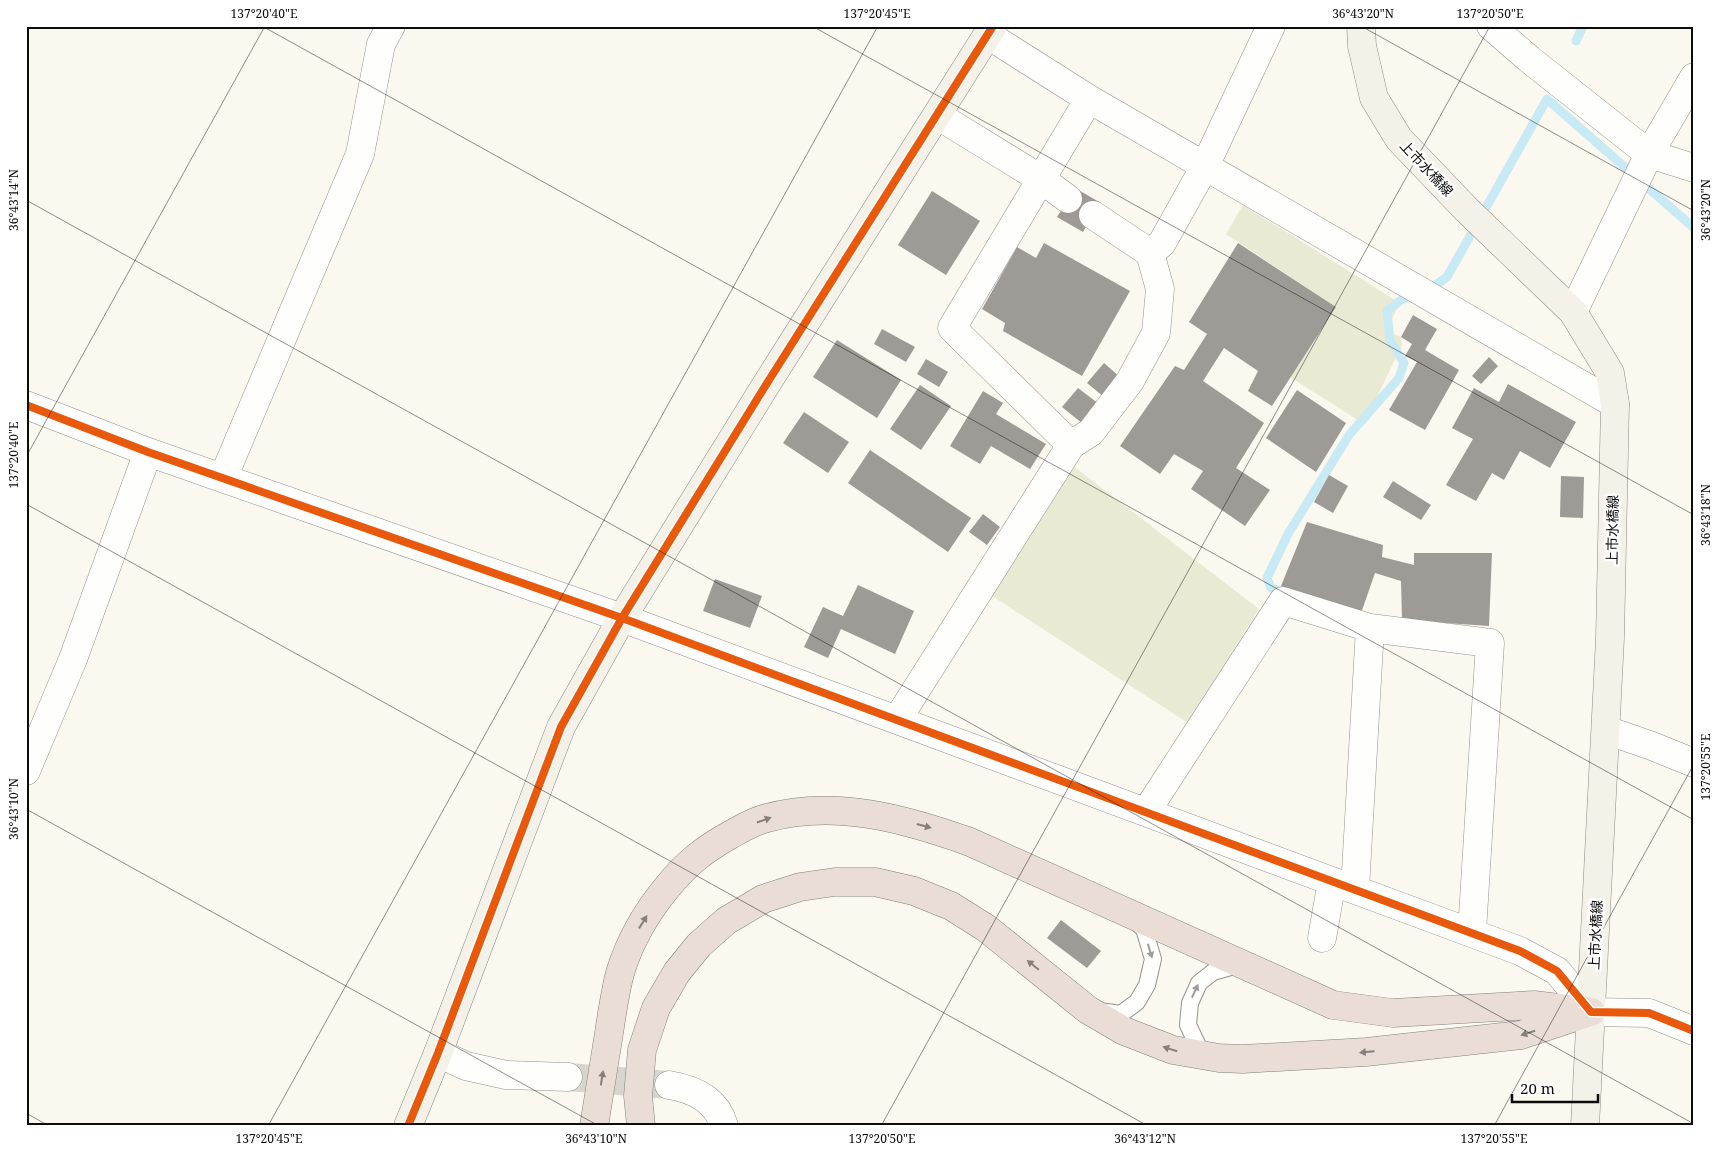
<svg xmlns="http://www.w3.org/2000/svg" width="1720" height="1152" font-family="'Noto Serif','Noto Sans JP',serif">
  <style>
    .cemetery { fill: #e8ead4 }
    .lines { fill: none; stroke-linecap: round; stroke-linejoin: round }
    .stream { stroke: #c8eaf4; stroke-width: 9 }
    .building { fill: #9e9a96 }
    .street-tunnel { stroke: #d7d5ce; stroke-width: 28; stroke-dasharray: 28 14; stroke-linecap: butt }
    .lane-casing { stroke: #94928f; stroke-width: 18 }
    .street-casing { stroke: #94928f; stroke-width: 29 }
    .secondary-casing { stroke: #8a8985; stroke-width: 29 }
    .highway-casing { stroke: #81807c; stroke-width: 29 }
    .lane { stroke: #fefefd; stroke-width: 16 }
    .street { stroke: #fefefd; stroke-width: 28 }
    .secondary { stroke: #f4f1e8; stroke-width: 28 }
    .highway { stroke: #e9ddd5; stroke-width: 28 }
    .cycleway-casing { stroke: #fff; stroke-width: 11 }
    .cycleway { stroke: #e8590c; stroke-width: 8 }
    .oneway { fill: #867f7b }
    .oneway2 { fill: #9d9d9d }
    .ticks { fill: none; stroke: #0c0c0c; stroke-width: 1; stroke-opacity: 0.45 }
    .labels { text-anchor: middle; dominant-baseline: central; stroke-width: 5; stroke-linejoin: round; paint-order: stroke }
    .street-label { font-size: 14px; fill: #0c0c0c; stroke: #fff }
    .neatline { fill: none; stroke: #0c0c0c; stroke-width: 2 }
    .ticks-label { font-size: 12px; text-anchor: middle; fill: #0c0c0c }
  </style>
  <rect width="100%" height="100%" fill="#fbf8f0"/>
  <path class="cemetery" d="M 1243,205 L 1400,303 L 1386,330 L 1401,337 L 1402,345 L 1364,424 L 1290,377 L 1336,307 L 1226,234 Z
    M 1068,462 L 1259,609 L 1188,723 L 986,592 Z"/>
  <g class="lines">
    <path class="stream" d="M 1576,41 L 1583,26
      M 1428,290 L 1447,277 L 1547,99 L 1694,228
      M 1287,593 L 1271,588 L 1267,578 L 1288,534 L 1349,435 L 1399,378 L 1404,363 L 1390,340 L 1387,311 L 1401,300 L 1416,294"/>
  </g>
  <path class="building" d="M 1075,188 L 1101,203 L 1083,232 L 1057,217 Z
    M 932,191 L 980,221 L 946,275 L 898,245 Z
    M 1044,243 L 1130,291 L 1082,376 L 1003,331 L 1005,323 L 982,309 L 1017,247 L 1036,258 Z
    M 1238,243 L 1336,307 L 1272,406 L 1248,391 L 1258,371 L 1224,348 L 1203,381 L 1264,423 L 1236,468 L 1270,490 L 1245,526 L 1191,489 L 1203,471 L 1174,454 L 1160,474 L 1120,446 L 1175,366 L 1184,370 L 1207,334 L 1189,322 Z
    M 1413,315 L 1437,329 L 1425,350 L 1459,370 L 1425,430 L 1389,410 L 1417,362 L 1405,356 L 1412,344 L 1401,337 Z
    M 882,329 L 915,347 L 906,362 L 874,344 Z
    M 837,340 L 901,380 L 877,418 L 813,377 Z
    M 1489,357 L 1498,366 L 1481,384 L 1472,376 Z
    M 926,359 L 948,372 L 939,387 L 917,374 Z
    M 1104,363 L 1121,378 L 1104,397 L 1087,383 Z
    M 1508,384 L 1576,422 L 1550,468 L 1520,451 L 1504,480 L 1492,473 L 1476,501 L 1446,485 L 1473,439 L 1452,428 L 1474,388 L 1499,402 Z
    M 920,385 L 951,406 L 921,450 L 890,429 Z
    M 1078,388 L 1099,404 L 1083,424 L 1062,407 Z
    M 1297,390 L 1346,423 L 1316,472 L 1266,438 Z
    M 983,391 L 1003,403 L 996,414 L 1046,444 L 1030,469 L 991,446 L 980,464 L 950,446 Z
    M 804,412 L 849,442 L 828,473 L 783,443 Z
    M 870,450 L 971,518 L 948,552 L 848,483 Z
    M 1329,475 L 1348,486 L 1333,513 L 1314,502 Z
    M 1561,476 L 1584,477 L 1583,518 L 1560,517 Z
    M 1393,481 L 1431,505 L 1421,520 L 1383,497 Z
    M 983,514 L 1000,527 L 987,545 L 969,532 Z
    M 1307,522 L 1383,545 L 1382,557 L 1414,565 L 1414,553 L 1492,553 L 1489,626 L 1402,620 L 1401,581 L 1375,573 L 1360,616 L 1281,586 Z
    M 715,579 L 762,596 L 750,628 L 703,611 Z
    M 858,585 L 914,611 L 895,654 L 841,629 L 828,658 L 804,647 L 823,607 L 843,616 Z
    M 1061,920 L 1101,951 L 1087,968 L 1047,938 Z"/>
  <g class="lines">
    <path class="street-tunnel" d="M 568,1077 L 669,1085"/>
    <defs>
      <path id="lane" d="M 1099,1011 L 1121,1014 L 1137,1002 L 1147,985 L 1153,959 L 1144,929 L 1134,920
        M 1211,1053 L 1199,1048 L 1188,1025 L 1190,1003 L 1199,983 L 1213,972 L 1241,964"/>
      <path id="street" d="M 1491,26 L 1529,59 L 1649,154 L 1694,168
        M 988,35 L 1089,99 L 1615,404
        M 937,115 L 1041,179 L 1068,199
        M 1093,215 L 1150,253 L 1162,243 L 1205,166 L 1271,26
        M 1573,312 L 1649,154 L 1694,77
        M 26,405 L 148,452 L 622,618 L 1520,951 L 1557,971 L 1591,1012 L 1649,1013 L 1694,1031
        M 1071,445 L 1091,432 L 1130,381 L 1156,333 L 1160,289 L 1150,253
        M 223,478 L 360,154 L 381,44 L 391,26
        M 897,720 L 1071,445 L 952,328 L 1089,99
        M 1606,730 L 1652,746 L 1694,763
        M 26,771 L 73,659 L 148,452
        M 1146,812 L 1283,601 L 1370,628 L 1490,643 L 1472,932
        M 1355,889 L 1370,628
        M 1322,938 L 1332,881
        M 438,1053 L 466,1066 L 506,1075 L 568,1077
        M 669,1085 C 694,1089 717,1100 724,1126"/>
      <path id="secondary" d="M 1361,26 L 1362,46 L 1374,98 L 1399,139 L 1467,210 L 1573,312 L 1610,373 L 1615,404 L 1610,638 L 1585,1126
        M 408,1126 L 438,1053 L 561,727 L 622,618 L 764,388 L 993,26"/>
      <path id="highway" d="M 594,1126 C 599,1095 604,1064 609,1033 C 612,1013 615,992 620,973 C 630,940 647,911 669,885 C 687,863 705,849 730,835 C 741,829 754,821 767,818 C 835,799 906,819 970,842 L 1333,1005 L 1393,1013 L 1534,1005 L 1591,1012
        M 641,1126 L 638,1096 L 642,1050 L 656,1008 L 677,972 L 699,945 L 726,921 L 763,899 L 800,887 L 835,882 L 875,882 L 914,891 L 951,906 L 986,928 L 1088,1010 L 1124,1031 L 1173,1050 L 1219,1058 L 1243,1059 L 1366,1052 L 1521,1035 L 1584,1014"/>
    </defs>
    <use href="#lane" class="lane-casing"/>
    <use href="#street" class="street-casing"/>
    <use href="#secondary" class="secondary-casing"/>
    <use href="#highway" class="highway-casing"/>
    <use href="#lane" class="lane"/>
    <use href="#street" class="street"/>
    <use href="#secondary" class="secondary"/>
    <use href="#highway" class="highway"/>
    <defs>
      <path id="cycleway" d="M 26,405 L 148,452 L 622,618 L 1520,951 L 1557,971 L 1591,1012 L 1649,1013 L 1694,1031
        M 408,1126 L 438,1053 L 561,727 L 622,618 L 764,388 L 993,26"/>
    </defs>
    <use href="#cycleway" class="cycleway-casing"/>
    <use href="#cycleway" class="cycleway"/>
  </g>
  <defs><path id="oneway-solid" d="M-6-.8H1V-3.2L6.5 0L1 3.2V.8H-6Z" transform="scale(1.25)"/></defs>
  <g class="oneway">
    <use href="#oneway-solid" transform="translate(764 820) rotate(-19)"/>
    <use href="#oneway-solid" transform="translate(924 826) rotate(15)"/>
    <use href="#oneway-solid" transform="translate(643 922) rotate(-58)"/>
    <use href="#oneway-solid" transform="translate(1033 965) rotate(-141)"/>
    <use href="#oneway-solid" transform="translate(1528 1033) rotate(162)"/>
    <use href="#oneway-solid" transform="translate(1170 1049) rotate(-162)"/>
    <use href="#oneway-solid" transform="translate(1367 1052) rotate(175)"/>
    <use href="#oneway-solid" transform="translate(602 1078) rotate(-81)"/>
  </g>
  <g class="oneway2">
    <use href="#oneway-solid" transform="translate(1150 951) rotate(74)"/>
    <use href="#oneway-solid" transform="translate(1195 991) rotate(-65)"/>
  </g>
  <path class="ticks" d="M 262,26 L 1694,820M 812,26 L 1694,515M 1361,26 L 1694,211M 26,200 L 1694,1124M 26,457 L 265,26M 26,504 L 1148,1126M 26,809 L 599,1126M 26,1113 L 49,1126M 268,1126 L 878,26M 881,1126 L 1490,26M 1494,1126 L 1694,764"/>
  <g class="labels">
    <g class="street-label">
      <text transform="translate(1427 168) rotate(47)">上市水橋線</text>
      <text transform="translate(1612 530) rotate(-89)">上市水橋線</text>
      <text transform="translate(1595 935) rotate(-87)">上市水橋線</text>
    </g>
  </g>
  <rect width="1720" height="1152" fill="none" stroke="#ffffff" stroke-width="55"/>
  <path d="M1512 1094v8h86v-8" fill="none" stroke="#0c0c0c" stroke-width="2.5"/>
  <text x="1520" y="1094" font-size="15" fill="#0c0c0c" stroke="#ffffff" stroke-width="4" paint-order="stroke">20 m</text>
  <rect x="28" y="28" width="1664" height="1096" class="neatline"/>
  <g class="ticks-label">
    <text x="264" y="18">137°20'40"E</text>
    <text x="877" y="18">137°20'45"E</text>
    <text x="1363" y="18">36°43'20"N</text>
    <text x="1490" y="18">137°20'50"E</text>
    <text transform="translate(14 200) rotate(-90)" y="4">36°43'14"N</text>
    <text transform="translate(1706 210) rotate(-90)" y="4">36°43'20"N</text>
    <text transform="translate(14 455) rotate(-90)" y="4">137°20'40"E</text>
    <text transform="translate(1706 515) rotate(-90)" y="4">36°43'18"N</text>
    <text transform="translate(1706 767) rotate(-90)" y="4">137°20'55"E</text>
    <text transform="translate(14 809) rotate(-90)" y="4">36°43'10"N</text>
    <text x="269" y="1143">137°20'45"E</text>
    <text x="596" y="1143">36°43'10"N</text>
    <text x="882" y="1143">137°20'50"E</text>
    <text x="1145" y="1143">36°43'12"N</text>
    <text x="1494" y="1143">137°20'55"E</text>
  </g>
</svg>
